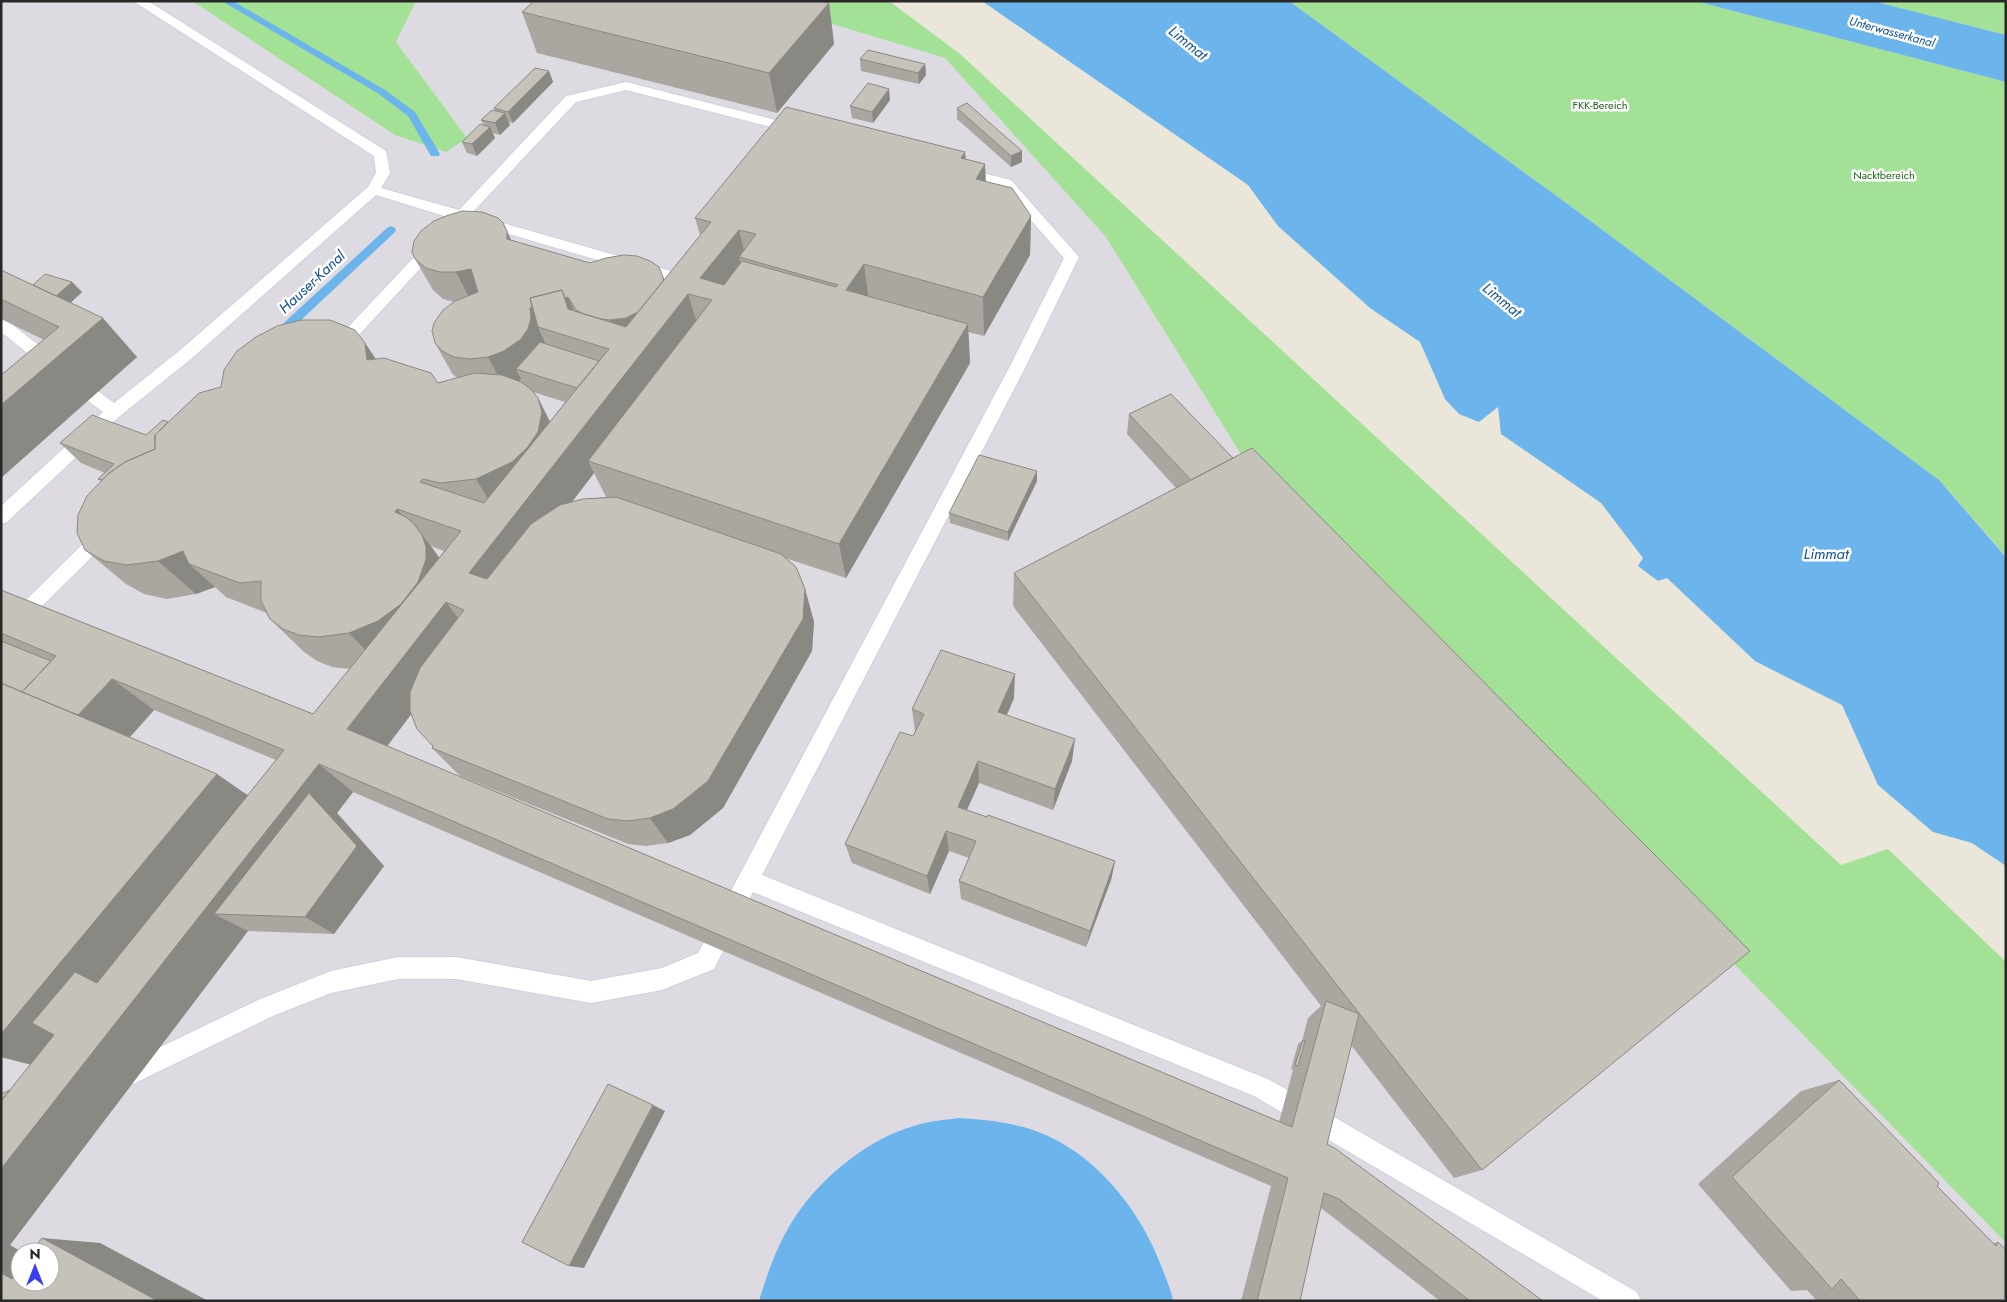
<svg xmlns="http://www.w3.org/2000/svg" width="2007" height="1302" font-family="Jost,sans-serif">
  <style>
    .industrial { fill: #dedae2; fill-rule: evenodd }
    .green { fill: #a3e196 }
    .water { fill: #6cb5ec }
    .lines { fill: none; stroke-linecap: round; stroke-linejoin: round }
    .stream { fill: #6cb5ec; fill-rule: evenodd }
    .lane-casing { stroke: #cfcfe1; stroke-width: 2 }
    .lane { fill: #fff; fill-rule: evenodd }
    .wall { fill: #a9a79f; fill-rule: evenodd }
    .shaded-wall { fill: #8a8882 }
    .building { fill: #c5c2b9; stroke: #8a8882; fill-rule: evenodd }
    .labels { text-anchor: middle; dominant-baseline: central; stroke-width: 5; stroke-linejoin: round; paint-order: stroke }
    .far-park-label { font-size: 11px; fill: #1d631a; stroke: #fff }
    .far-water-label { font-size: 12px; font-style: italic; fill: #0f5195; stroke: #fff }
    .water-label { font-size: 15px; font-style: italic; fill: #0f5195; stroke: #fff }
  </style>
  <rect width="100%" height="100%" fill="#eae6d9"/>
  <path class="industrial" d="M 1,1 L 192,1 L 395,135 L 467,138 L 396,42 L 416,1 L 756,1 L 945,58 L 1106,237 L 1247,464 L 2006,1243 L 2006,1301 L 1,1301 ZM 20,1252 L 50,1252 L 50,1282 L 20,1282 Z"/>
  <path class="green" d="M 192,1 L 416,1 L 396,42 L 467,138 L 446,152 L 395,135 Z
    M 756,1 L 889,1 L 960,54 L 1841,865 L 1888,849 L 2006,962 L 2006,1243 L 1247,464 L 1106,237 L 945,58 Z
    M 1289,1 L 1695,1 L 2006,82 L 2006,556 L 1939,480 L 1569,205 Z
    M 1873,1 L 2006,1 L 2006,35 L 1877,2 Z"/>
  <path class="water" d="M 982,1 L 1289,1 L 1569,205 L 1939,480 L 2006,557 L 2006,866 L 1972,843 L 1933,832 L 1878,785 L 1842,705 L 1755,661 L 1667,578 L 1658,581 L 1638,566 L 1643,558 L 1601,503 L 1501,434 L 1498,407 L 1479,422 L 1459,414 L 1445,399 L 1420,342 L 1370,308 L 1278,226 L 1248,185 Z
    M 1695,1 L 1873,1 L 2006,35 L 2006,82 Z
    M 959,1118 C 989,1120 1020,1123 1048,1136 C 1102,1161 1142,1214 1162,1268 C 1166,1279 1171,1289 1173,1301 L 759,1301 C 768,1271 779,1240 797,1214 C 823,1176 870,1138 914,1126 C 928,1121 944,1120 959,1118 Z"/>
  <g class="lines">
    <path class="stream" d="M 222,1 L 233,1 L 385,90 L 415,112 L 440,154 L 439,156 L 431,156 L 408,116 L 379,94 Z
      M 391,226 L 395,228 L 396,230 L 395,232 L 283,337 L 275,337 L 273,334 L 275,331 L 387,228 Z"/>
    <defs>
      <path id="lane" d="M 133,1 L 148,1 L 386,151 L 390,173 L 381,188 L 459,210 L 566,96 L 571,95 L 626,82 L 803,127 L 805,130 L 798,134 L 626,90 L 576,102 L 471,214 L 692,277 L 694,281 L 692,285 L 687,286 L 464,221 L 346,349 L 336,352 L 330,350 L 328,346 L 330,342 L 335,341 L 451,218 L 376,195 L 191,359 L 120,416 L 7,522 L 1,524 L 1,506 L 103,412 L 67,385 L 65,381 L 67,377 L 73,375 L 79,377 L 114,403 L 179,351 L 368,187 L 376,173 L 374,156 Z
        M 962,168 L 1011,180 L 1079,257 L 1025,368 L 762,875 L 1270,1080 L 1637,1292 L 1641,1301 L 1603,1301 L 1254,1096 L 753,892 L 714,969 L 662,990 L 591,1003 L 456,979 L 398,979 L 331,993 L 273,1016 L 131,1085 L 123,1089 L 115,1085 L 111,1077 L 115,1069 L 258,1000 L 331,971 L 398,957 L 456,957 L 591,981 L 662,968 L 698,953 L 1009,368 L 1064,258 L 1001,186 L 957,175 L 955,172 L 957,169 Z
        M 1,319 L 6,320 L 58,360 L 60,364 L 58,368 L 52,370 L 46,368 L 1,332 Z
        M 104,527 L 110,529 L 113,534 L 110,539 L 40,608 L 34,611 L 28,608 L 25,603 L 28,598 L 98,529 Z"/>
    </defs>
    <use href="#lane" class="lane-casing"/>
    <use href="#lane" class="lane"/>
  </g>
  <path class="wall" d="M 829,3 L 834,44 L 777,113 L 537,53 L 522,12 Z
    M 860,59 L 925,64 L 926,75 L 919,84 L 861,71 Z
    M 549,71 L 553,82 L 513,123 L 509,122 L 510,125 L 500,135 L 492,133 L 495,138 L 477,156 L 467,153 L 462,142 L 484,125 L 481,120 L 495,111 L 494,108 Z
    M 890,100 L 873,123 L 852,118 L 850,106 Z
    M 957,108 L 1022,151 L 1022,162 L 1011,167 L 957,119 Z
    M 965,152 L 966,159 L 985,164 L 986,181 L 1031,216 L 1030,255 L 984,336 L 968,332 L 970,363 L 846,578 L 785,558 L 805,589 L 814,622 L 812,651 L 723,808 L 690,835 L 668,843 L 646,846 L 628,844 L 460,776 L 432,748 L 433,746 L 411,714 L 387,746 L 1279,1122 L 1293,1070 L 1291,1069 L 1298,1044 L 1302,1041 L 1308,1018 L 1321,1006 L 1013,606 L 1014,573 L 1176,488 L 1127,434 L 1129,414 L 1171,394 L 1482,1170 L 1454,1178 L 1351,1045 L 1327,1144 L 1543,1301 L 1440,1301 L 1321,1208 L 1300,1301 L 1241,1301 L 1271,1186 L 353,792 L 337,813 L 384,866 L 334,934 L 248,931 L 10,1245 L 20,1282 L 100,1243 L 208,1301 L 1,1301 L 10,1090 L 31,1064 L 1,1057 L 1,590 L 313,714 L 350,669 L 332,667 L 317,661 L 304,652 L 270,619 L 267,613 L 226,597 L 215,587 L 196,594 L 167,599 L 144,594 L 126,584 L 85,550 L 101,481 L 98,479 L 105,473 L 81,463 L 60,443 L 146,435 L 168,422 L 365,343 L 376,359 L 438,383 L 457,378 L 452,373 L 435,343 L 454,302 L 443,299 L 433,290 L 415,259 L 503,223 L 511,240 L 590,263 L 663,277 L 664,280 L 700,235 L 695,218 ZM 533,392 L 565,402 L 550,422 L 538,398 ZM 594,473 L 606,497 L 572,502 ZM 431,546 L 444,551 L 439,558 ZM 154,710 L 276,760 L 248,795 L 130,737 Z
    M 1,270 L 33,285 L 72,282 L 82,292 L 70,303 L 137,357 L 1,478 L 1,375 L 44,340 L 1,319 Z
    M 1037,481 L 1008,541 L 950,523 L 949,513 Z
    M 1014,698 L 1007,715 L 1072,761 L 1053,810 L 979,783 L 967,810 L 1115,861 L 1111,880 L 1086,947 L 961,899 L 959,881 L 969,858 L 949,851 L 930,894 L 852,863 L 845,844 L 913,736 L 915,731 L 912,709 Z
    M 1839,1080 L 1937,1186 L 1993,1243 L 1998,1242 L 2006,1301 L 1817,1301 L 1807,1290 L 1791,1291 L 1698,1184 L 1801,1091 Z"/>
  <path class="shaded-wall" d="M 829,3 L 834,44 L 777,113 L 769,73 Z
    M 925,64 L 926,75 L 919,84 L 918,73 Z
    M 549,71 L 553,82 L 513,123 L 508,112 Z
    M 889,89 L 890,100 L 873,123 L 872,112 Z
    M 505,113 L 510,125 L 500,135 L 495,123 Z
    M 490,127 L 495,138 L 477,156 L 472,144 Z
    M 1022,151 L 1022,162 L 1011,167 L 1011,156 Z
    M 965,152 L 967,192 L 961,158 Z
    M 985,164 L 986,204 L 976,179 Z
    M 1031,216 L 1030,255 L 984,336 L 983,297 Z
    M 739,230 L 746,259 L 739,257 L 744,276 L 712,300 L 700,278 Z
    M 507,231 L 521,262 L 507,239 Z
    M 864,264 L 869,304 L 846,290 Z
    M 471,269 L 487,299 L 472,303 L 456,272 Z
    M 663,277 L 674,308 L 688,294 L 700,333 L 588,461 L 594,473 L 493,606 L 469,573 L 498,515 L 476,479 L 538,398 L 557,436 L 622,351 L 610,320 Z
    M 72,282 L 82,292 L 60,313 L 50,302 Z
    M 562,290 L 568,297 L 581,328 L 538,327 L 544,340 L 546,348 L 516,369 L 521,379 L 519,381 L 504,387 L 488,357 L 530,308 Z
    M 103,318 L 137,357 L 1,478 L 1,404 Z
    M 968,324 L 970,363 L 846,578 L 839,544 Z
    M 365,343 L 390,381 L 367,360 Z
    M 1037,471 L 1037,481 L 1008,541 L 1008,532 Z
    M 397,509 L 424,544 L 395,512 Z
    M 414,524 L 448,569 L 446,602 L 471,635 L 379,757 L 347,729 L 379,664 L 349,633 Z
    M 183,551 L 189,564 L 215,587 L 196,594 L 158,561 Z
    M 805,589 L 814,622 L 812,651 L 723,808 L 690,835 L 668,843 L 650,818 Z
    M 1015,674 L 1014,698 L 998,735 L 998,712 Z
    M 112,679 L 154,710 L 121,747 L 76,718 Z
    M 1075,739 L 1072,761 L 1053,810 L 1055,789 Z
    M 978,761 L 979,783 L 959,827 L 958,807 Z
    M 319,764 L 353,792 L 337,813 L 384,866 L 334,934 L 305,917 L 214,914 L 248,931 L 10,1245 L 22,1252 L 20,1252 L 20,1279 L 12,1279 L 1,1273 L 1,1169 L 59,1072 L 1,1057 L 1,1034 L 217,774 L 269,810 Z
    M 946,831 L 949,851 L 930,894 L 927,876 Z
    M 1115,861 L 1111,880 L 1086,947 L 1090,931 Z
    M 653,1105 L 665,1111 L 584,1268 L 569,1266 Z
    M 42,1238 L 100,1243 L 208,1301 L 158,1301 Z"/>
  <path class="building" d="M 534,1 L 819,1 L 829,3 L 769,73 L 522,12 Z
    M 868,50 L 925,64 L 918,73 L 860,59 Z
    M 535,68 L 549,71 L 508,112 L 494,108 Z
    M 868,83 L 889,89 L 872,112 L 850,106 Z
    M 967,103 L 1022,151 L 1011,156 L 957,108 Z
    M 786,107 L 965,152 L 961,158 L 985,164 L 976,179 L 1012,188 L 1031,216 L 983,297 L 864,264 L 846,290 L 968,324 L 839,544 L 588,461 L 712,300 L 688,294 L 469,573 L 487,579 L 531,524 L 560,505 L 583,499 L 616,497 L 781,554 L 796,567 L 805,589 L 803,619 L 708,781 L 673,809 L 650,818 L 627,821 L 608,819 L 432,748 L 433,746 L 417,729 L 410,711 L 410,692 L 420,668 L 464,610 L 446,602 L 347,729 L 1292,1127 L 1326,1001 L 1359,1014 L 1327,1144 L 1336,1149 L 1543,1301 L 1470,1301 L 1339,1199 L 1324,1193 L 1300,1301 L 1257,1301 L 1288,1178 L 319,764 L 1,1169 L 1,1101 L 54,1035 L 32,1023 L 75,972 L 97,983 L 284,750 L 112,679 L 78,715 L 22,692 L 56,656 L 1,633 L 1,590 L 313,714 L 461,531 L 397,509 L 395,512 L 406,517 L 414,524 L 422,535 L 426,547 L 426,559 L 418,582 L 401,604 L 378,621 L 349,633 L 319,637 L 299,635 L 283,629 L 270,619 L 261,601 L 261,581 L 240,583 L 189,564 L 183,551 L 158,561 L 127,565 L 104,561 L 85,550 L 77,533 L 78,515 L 87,496 L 108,474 L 125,462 L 155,449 L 155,435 L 199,393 L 221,387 L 224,370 L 237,351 L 256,337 L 277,326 L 301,320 L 330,320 L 355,330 L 365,343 L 367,360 L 384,358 L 431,373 L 438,383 L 475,373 L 502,375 L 521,382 L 531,389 L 538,398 L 542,412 L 538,432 L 527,448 L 512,462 L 476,479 L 440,483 L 423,479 L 420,482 L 484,503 L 609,349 L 538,327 L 530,298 L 562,290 L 568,309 L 626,327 L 711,222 L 695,218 ZM 739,230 L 756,234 L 739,257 L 838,285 L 836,287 L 742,261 L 724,285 L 700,278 Z
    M 492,110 L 505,113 L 495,123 L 481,120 Z
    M 480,124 L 490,127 L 472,144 L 462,142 Z
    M 462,211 L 482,212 L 498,218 L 503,223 L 507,231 L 507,239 L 590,263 L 606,258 L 624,255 L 637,256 L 650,261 L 659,267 L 663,277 L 663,281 L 638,312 L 626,318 L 610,320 L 602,319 L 584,314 L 576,310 L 568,297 L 565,298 L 562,290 L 530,298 L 532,307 L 530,308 L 531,318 L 528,329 L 521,339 L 504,351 L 488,357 L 470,359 L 454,357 L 442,351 L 435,343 L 432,331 L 434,323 L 443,310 L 455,301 L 478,292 L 471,269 L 456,272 L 440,272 L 426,268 L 415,259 L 412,252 L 414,241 L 421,231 L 434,221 L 446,216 Z
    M 1,270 L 103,318 L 1,405 L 1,375 L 59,327 L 1,299 Z
    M 45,274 L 72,282 L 56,296 L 33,285 Z
    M 540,342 L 599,361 L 577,388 L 516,369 Z
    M 1171,394 L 1233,458 L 1191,480 L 1129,414 Z
    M 92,415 L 146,435 L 163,420 L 168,422 L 155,435 L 155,449 L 125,462 L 108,474 L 102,480 L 98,479 L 114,464 L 60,443 Z
    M 1252,448 L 1750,951 L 1482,1170 L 1014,573 Z
    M 979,455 L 1037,471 L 1008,532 L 949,513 Z
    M 1,641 L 51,661 L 22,692 L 1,683 Z
    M 941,650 L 1015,674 L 998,712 L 1075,739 L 1055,789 L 978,761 L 958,807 L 987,817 L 988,815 L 1115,861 L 1090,931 L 959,881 L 976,841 L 946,831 L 927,876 L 845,844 L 900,732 L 913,736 L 924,714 L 912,709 Z
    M 1,683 L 217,774 L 1,1034 Z
    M 309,793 L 357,846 L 305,917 L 214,914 Z
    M 1303,1040 L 1305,1041 L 1298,1066 L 1295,1065 Z
    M 1839,1080 L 1939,1183 L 1937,1186 L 1996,1246 L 1998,1242 L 2006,1250 L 2006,1301 L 1860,1301 L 1841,1279 L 1832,1289 L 1732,1177 Z
    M 608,1084 L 653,1105 L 569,1266 L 522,1242 Z
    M 10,1090 L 1,1101 L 1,1094 Z
    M 42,1238 L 158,1301 L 1,1301 L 1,1273 L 12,1279 L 20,1267 L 20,1282 L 50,1282 L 50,1252 L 31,1252 Z"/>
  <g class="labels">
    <g class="far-park-label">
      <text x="1600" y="105">FKK-Bereich</text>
      <text x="1884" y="175">Nacktbereich</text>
    </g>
    <g class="far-water-label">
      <text transform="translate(1892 32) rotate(15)">Unterwasserkanal</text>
    </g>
    <g class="water-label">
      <text transform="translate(1188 43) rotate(39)">Limmat</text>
      <text transform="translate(312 282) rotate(-43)">Hauser-Kanal</text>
      <text transform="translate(1502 300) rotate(39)">Limmat</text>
      <text x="1826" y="554">Limmat</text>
    </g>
  </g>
  <rect width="2007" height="1302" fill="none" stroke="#282828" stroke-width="5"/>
  <g transform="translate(35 1267)"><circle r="24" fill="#ffffff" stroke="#a9a9a9"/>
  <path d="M0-4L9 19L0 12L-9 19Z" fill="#3a3ef7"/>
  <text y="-8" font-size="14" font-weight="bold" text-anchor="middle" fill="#282828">N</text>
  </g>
</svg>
